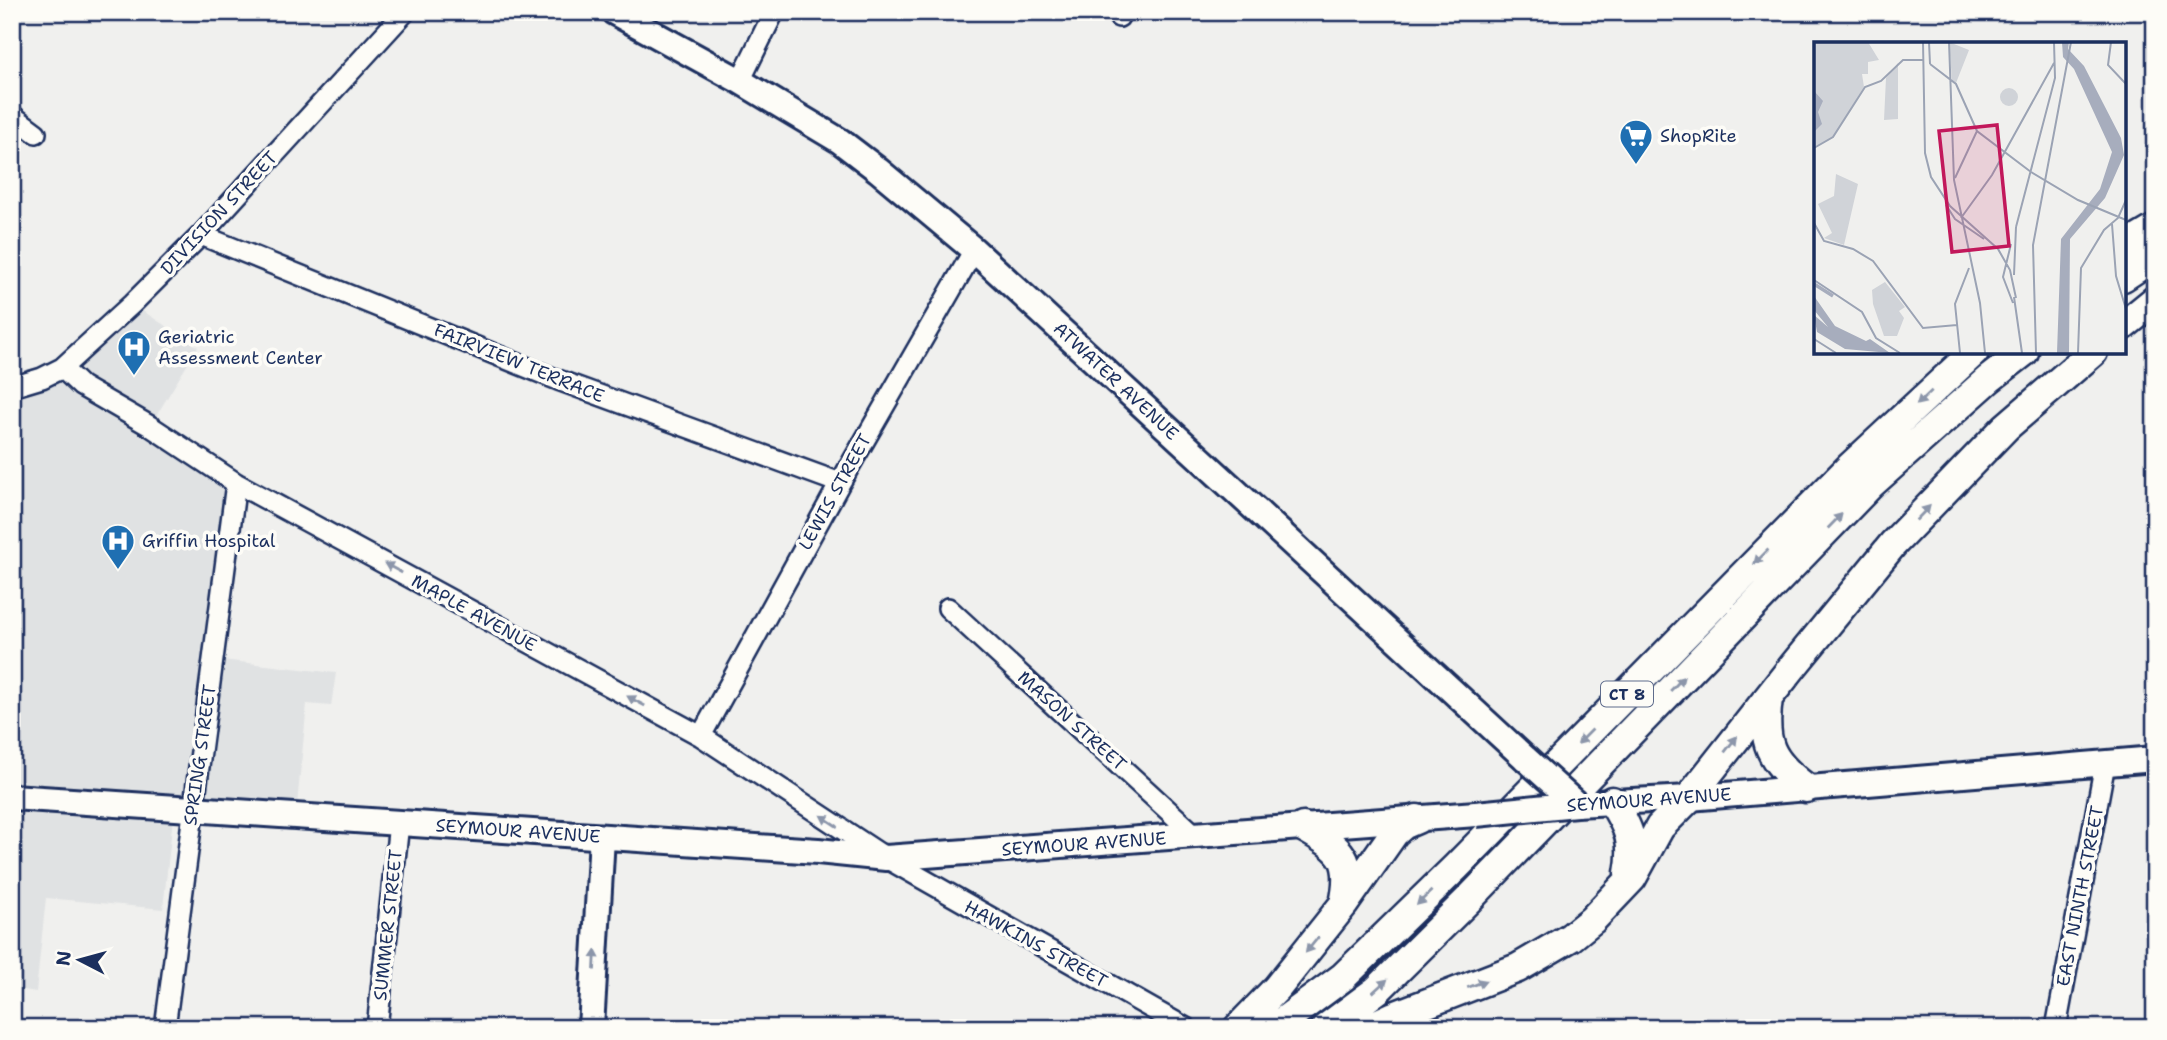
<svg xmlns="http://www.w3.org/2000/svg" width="2167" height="1040" font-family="'Shantell Sans',sans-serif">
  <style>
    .built { fill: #e0e2e3 }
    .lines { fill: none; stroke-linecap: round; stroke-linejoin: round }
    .minor-casing { stroke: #1b2f5e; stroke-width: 24 }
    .major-casing { stroke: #1b2f5e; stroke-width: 30 }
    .highway-casing { stroke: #1b2f5e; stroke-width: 33 }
    .minor { stroke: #fdfcf7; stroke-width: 19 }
    .major { stroke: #fdfcf7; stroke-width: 24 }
    .highway { stroke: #fdfcf7; stroke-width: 28 }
    .major-bridge-casing { stroke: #1b2f5e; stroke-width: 30; stroke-linecap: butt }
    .major-bridge { stroke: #fdfcf7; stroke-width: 24 }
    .oneway { fill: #8c96aa }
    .labels { text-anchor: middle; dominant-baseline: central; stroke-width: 7; stroke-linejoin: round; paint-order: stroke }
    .shield { fill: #fdfcf7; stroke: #5f6c8c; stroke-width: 2 }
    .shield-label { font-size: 16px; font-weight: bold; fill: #1b2f5e }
    .poi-label { font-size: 18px; fill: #1b2f5e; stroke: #fdfcf7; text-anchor: start }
    .street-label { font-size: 18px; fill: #1b2f5e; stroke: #fdfcf7 }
    .inset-river { fill: none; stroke: #a7adbd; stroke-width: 3.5 }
    .inset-road { fill: none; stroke: #9ba3b4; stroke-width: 2 }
    .view { fill: #c2185b; fill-opacity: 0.15; stroke: #c2185b; stroke-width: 3.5 }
    .inset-edge { fill: none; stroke: #1b2f5e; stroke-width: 3.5 }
  </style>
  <rect width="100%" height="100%" fill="#f0f0ee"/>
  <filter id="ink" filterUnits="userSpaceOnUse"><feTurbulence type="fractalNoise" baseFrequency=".0143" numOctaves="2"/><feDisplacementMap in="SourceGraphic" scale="14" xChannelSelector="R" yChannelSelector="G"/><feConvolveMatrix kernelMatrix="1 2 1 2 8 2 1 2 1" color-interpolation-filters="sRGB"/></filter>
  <g filter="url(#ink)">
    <path class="built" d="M 132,304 L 198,347 L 150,426 L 236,483 L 213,659 L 336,673 L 331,706 L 307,704 L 296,815 L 174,808 L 163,909 L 46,898 L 36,992 L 12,988 L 12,394 L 76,374 Z"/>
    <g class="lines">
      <defs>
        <path id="minor" d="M 1117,12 L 1119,17
          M 740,81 L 774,12
          M 12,115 L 36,133
          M 201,235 L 558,380 L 840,483
          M 62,368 L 81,386 L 150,426 L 236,483 L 701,736 L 886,858 L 1186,1028
          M 12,387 L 42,378 L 62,368 L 132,304 L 201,235 L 405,12
          M 948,608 L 1196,836
          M 701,736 L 840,483 L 974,250
          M 165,1028 L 236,483
          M 377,1028 L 399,823
          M 2056,1028 L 2105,763"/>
        <path id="major" d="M 614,12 L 740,81 L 840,141 L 878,170 L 974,250 L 1526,759
          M 12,797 L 818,851 L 886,858 L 1476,814
          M 1576,804 L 1689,798 L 2155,759
          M 591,1028 L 602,837"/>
        <path id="highway" d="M 2123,248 L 2155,229
          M 2123,277 L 2155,256
          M 2123,326 L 2155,300
          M 1768,698 C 1762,743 1769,760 1806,788
          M 1612,801 C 1629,828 1635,841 1629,873
          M 1303,827 C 1342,849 1354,858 1344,904
          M 1238,1028 L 1277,988 L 1344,904 L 1394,833 L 1403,825 L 1417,819
          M 1274,1028 L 1343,977 L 1456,867 L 1850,467 L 1974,352
          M 1326,1028 L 1377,990 L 1468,900 L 1871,484 L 1989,379 L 2024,352
          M 1368,1028 L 1394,1016 L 1518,968 L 1571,937 L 1592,920 L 1632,878 L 1660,827 L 1689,798 L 1794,665 L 1893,544 L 2006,427 L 2093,352"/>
      </defs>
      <use href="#minor" class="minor-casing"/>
      <use href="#major" class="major-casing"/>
      <use href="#highway" class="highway-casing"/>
      <use href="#minor" class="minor"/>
      <use href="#major" class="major"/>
      <use href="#highway" class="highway"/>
      <defs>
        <path id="major-bridge" d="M 1526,759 L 1576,804
          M 1476,814 L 1576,804"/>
      </defs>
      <use href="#major-bridge" class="major-bridge-casing"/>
      <use href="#major-bridge" class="major-bridge"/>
    </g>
    <defs><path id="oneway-solid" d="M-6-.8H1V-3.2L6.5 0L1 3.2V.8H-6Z" transform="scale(1.75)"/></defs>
    <g class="oneway">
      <use href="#oneway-solid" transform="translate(1924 398) rotate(137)"/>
      <use href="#oneway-solid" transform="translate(1923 513) rotate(-46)"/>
      <use href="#oneway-solid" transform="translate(1835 521) rotate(-46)"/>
      <use href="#oneway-solid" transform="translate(1761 557) rotate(135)"/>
      <use href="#oneway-solid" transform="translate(393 568) rotate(-151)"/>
      <use href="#oneway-solid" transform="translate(1677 684) rotate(-46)"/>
      <use href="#oneway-solid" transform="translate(636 701) rotate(-151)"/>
      <use href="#oneway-solid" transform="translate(1585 737) rotate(135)"/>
      <use href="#oneway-solid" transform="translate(1731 744) rotate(-52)"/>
      <use href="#oneway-solid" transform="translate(829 821) rotate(-147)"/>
      <use href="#oneway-solid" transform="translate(1424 898) rotate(136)"/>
      <use href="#oneway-solid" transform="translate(1312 945) rotate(129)"/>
      <use href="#oneway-solid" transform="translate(595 960) rotate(-87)"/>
      <use href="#oneway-solid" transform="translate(1477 984) rotate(-21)"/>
      <use href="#oneway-solid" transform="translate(1380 986) rotate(-42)"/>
    </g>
  </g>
  <defs>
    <symbol id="supermarket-pin" viewBox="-11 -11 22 30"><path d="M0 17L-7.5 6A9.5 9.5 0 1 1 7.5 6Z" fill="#1f6fb2" stroke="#fdfcf7"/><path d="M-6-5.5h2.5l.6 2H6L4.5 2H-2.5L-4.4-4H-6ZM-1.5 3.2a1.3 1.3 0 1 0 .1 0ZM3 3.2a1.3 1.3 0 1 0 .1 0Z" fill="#fff"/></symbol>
    <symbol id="hospital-pin" viewBox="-11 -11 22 30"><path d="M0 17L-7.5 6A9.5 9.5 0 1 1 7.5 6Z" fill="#1f6fb2" stroke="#fdfcf7"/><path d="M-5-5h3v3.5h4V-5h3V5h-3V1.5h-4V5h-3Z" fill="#fff"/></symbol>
  </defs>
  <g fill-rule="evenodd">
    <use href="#supermarket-pin" x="1617" y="117" width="38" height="52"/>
    <use href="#hospital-pin" x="115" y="328" width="38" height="52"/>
    <use href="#hospital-pin" x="99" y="522" width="38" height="52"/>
  </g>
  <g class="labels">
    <rect class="shield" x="1601" y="681.5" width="52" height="25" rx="5"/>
    <g class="shield-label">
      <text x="1627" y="694">CT 8</text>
    </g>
    <g class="poi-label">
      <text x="1660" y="136">ShopRite</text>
      <text x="158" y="337">Geriatric<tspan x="158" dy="21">Assessment Center</tspan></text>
      <text x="142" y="541">Griffin Hospital</text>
    </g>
    <g class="street-label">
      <text transform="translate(219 213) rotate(-47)">DIVISION STREET</text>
      <text transform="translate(519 363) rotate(22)">FAIRVIEW TERRACE</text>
      <text transform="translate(1116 381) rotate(43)">ATWATER AVENUE</text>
      <text transform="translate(835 492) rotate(-61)">LEWIS STREET</text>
      <text transform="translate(474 613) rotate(29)">MAPLE AVENUE</text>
      <text transform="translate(1072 721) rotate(42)">MASON STREET</text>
      <text transform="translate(200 755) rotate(-82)">SPRING STREET</text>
      <text transform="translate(1649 800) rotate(-4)">SEYMOUR AVENUE</text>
      <text transform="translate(518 831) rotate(4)">SEYMOUR AVENUE</text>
      <text transform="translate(1084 844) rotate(-4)">SEYMOUR AVENUE</text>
      <text transform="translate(2080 896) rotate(-79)">EAST NINTH STREET</text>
      <text transform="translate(388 925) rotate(-84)">SUMMER STREET</text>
      <text transform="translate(1036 944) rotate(29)">HAWKINS STREET</text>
    </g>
  </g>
  <g transform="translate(1814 42)">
    <rect width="312" height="312" fill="#f0f0ee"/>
    <path d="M 0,0 L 54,0 L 65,18 L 54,20 L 54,32 L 48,32 L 50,45 L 19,95 L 0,106 ZM 135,0 L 155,8 L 142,41 L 138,38 ZM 84,21 L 84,77 L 70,78 L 72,36 ZM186 55a9 9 0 1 1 18 0a9 9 0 1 1-18 0ZM 22,132 L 44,142 L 30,203 L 10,196 L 18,191 L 4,162 L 20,154 ZM 71,240 L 91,265 L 85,269 L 90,276 L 83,294 L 70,294 L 59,262 L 58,248 Z" fill="#d0d3d8"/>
    <path d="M 248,0 L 255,0 L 254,7 L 270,24 L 307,96 L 310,113 L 291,156 L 256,197 L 255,311 L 243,311 L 247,197 L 286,147 L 298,110 L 260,27 L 249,15 ZM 1,50 L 9,59 L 4,70 L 8,82 L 0,90 ZM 0,254 L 21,284 L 52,299 L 56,297 L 76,311 L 31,307 L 3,290 L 0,273 L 14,285 L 0,268 Z" fill="#a7adbd"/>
    <path class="inset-river" d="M 0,242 L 19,254"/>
    <path class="inset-road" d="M 109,0 L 111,111 L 117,135 L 136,164 L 184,207 L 196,228 L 202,256M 115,0 L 116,22M 135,0 L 140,138 L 166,261 L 171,311M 297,0 L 294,23 L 312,42M 116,22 L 142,42 L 163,89 L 217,130M 0,106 L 19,95 L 51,45 L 67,39 L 89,18 L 109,18M 217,130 L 264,158 L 312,178M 141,136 L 163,89M 132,163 L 141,177 L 170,197M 147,176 L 178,133 L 240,21M 0,181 L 10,199 L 39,207 L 59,219 L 109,286 L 143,283M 298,182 L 302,234 L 312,267M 202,185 L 241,36 L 240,0M 197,202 L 189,235 L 199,261M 200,233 L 202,185M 0,238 L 48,270 L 62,296 L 86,311M 200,255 L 208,311M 0,297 L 22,311M 146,311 L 141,262 L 155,226M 222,311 L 219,203 L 257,0M 264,311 L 267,226 L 290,188 L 304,176 L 312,158"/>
    <path class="view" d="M 183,83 L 195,204 L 138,210 L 125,89 Z"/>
    <rect width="312" height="312" class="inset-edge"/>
  </g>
  <rect width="2167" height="1040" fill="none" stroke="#fdfcf7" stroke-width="42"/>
  <rect x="21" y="21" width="2125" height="998" fill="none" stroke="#1b2f5e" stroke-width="2.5" filter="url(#ink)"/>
  <g transform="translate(80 960) rotate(276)" stroke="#fdfcf7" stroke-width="5" paint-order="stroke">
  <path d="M0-5L12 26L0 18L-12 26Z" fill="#1b2f5e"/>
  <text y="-10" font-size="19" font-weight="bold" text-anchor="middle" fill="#1b2f5e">N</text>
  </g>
</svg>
